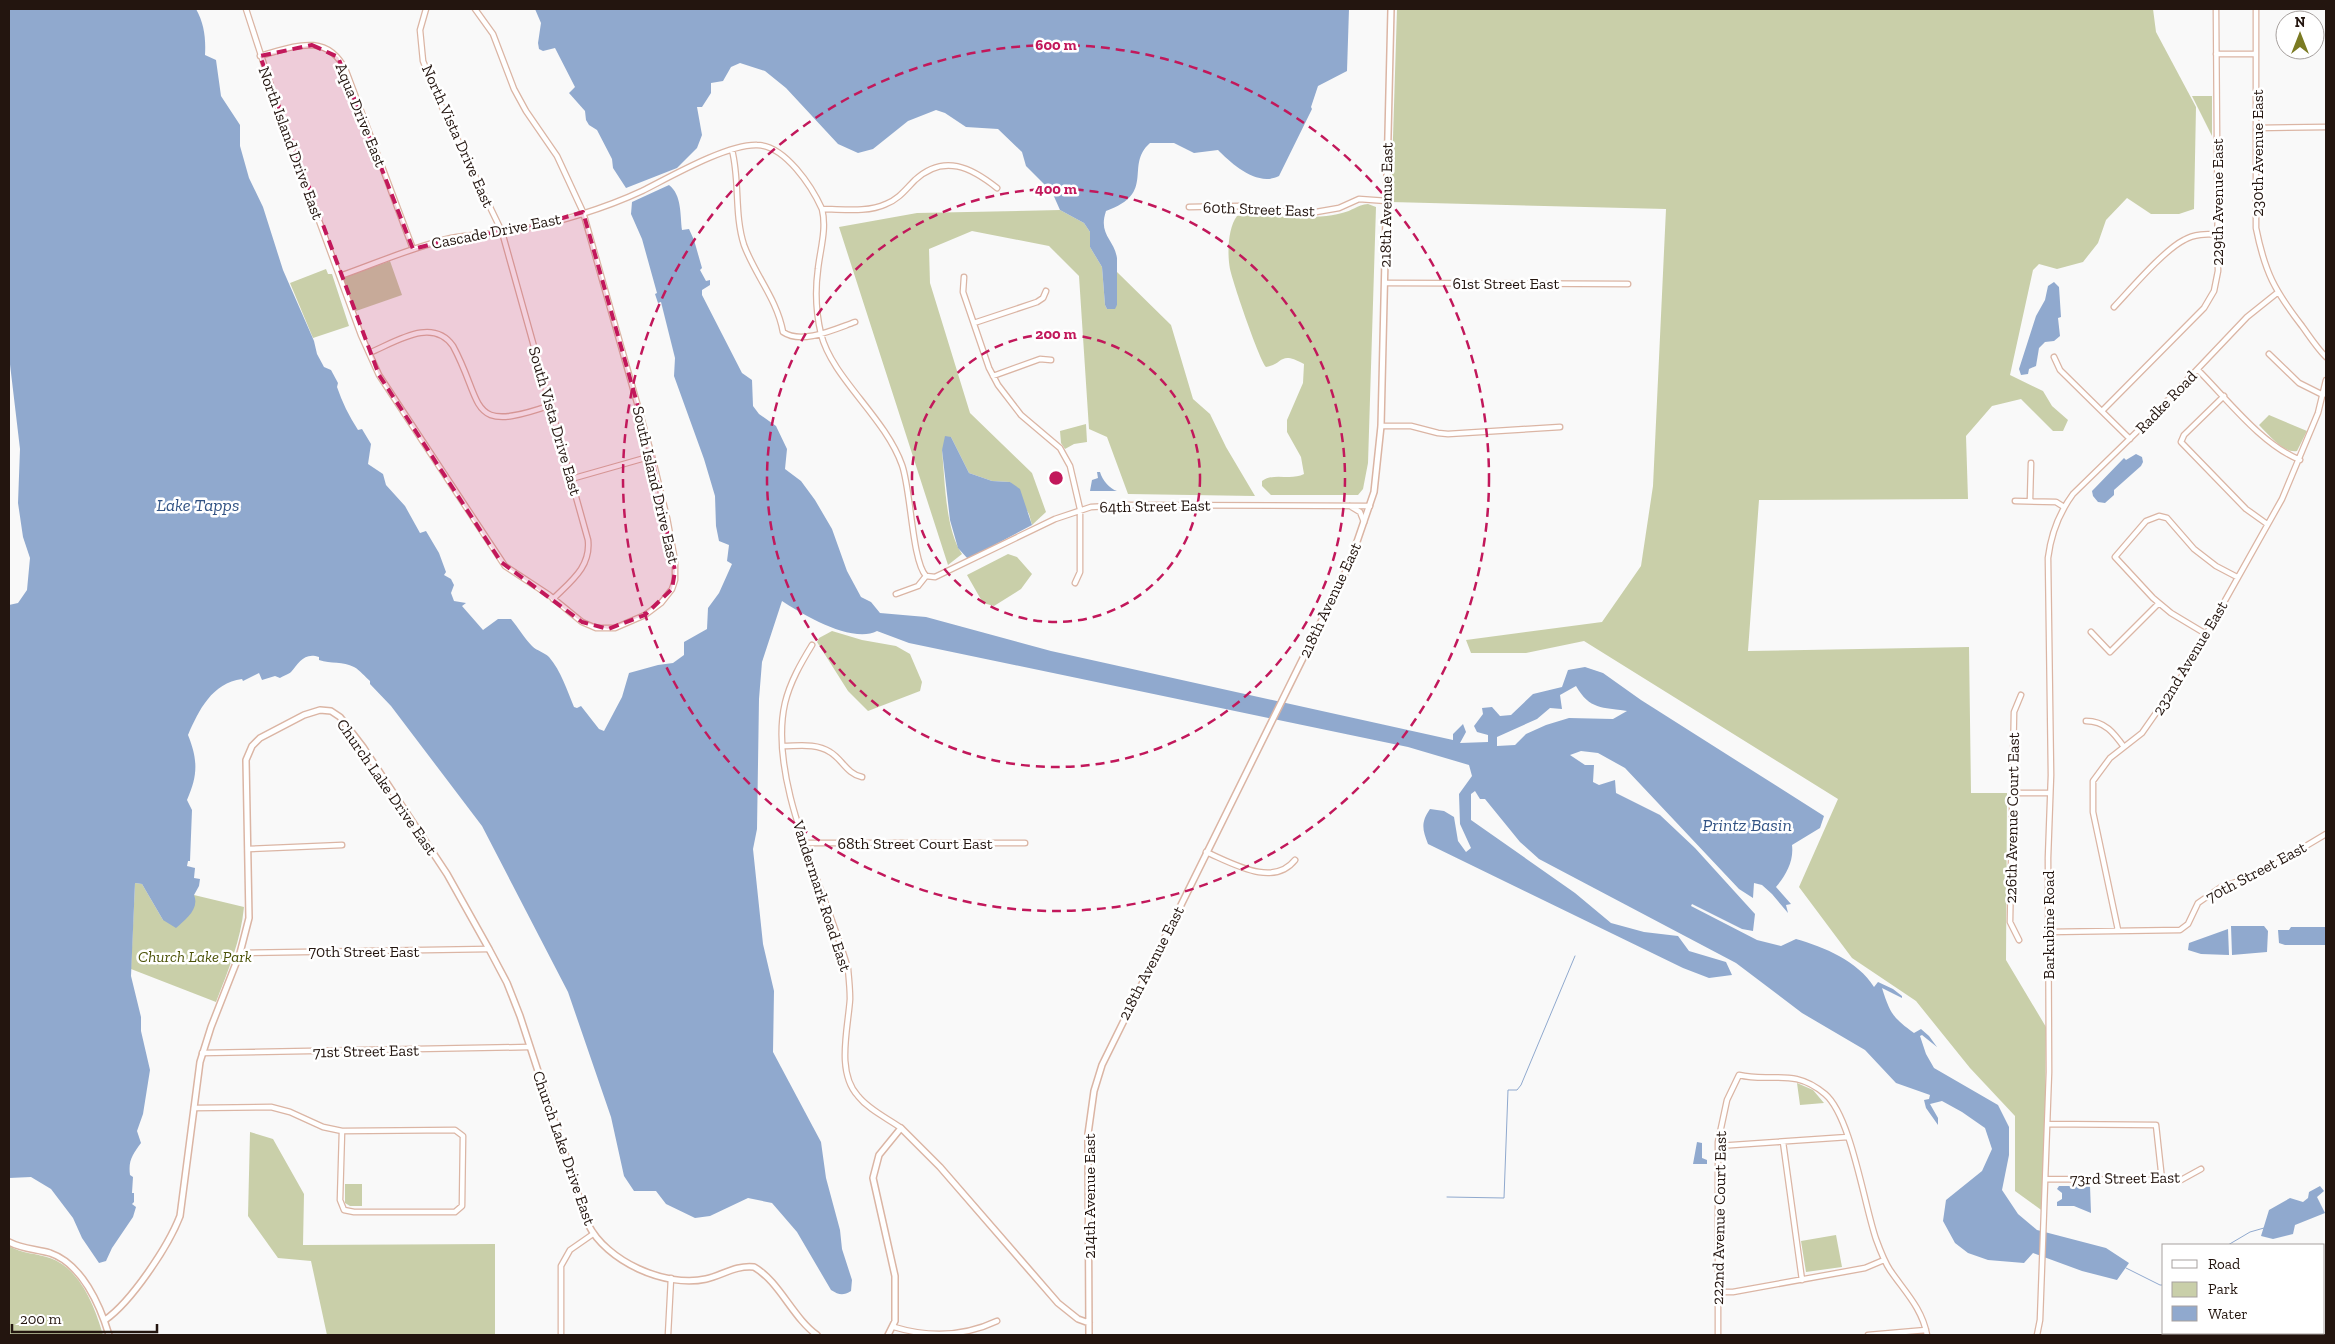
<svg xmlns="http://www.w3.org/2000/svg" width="2335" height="1344" font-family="'Zilla Slab',serif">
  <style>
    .green { fill: #c9cfa9 }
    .water { fill: #90a9ce; fill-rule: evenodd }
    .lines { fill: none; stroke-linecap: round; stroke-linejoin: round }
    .stream { stroke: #90a9ce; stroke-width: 1 }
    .minor-casing { stroke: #dbb5a4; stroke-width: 7 }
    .tertiary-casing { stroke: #dbb5a4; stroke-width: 8 }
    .minor { stroke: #fff; stroke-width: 4.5 }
    .tertiary { stroke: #fff; stroke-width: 5 }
    .marked { fill: #c2185b; fill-opacity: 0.2; stroke: #c2185b; stroke-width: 4; stroke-dasharray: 10 6; stroke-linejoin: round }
    .ring { fill: none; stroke: #c2185b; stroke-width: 2.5; stroke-dasharray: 9 6 }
    .labels { text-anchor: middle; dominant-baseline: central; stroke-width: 5; stroke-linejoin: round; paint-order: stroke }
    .street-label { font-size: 16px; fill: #23150f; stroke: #fff }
    .park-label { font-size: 16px; font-style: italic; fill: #4b5207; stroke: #fff }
    .water-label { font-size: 18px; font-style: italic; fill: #325384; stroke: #fff }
    .centre { fill: #c2185b; stroke: #fff; stroke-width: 2.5 }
    .ring-label { font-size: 15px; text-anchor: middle; font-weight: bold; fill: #c2185b; stroke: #fff; stroke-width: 5; stroke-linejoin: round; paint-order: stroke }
  </style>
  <rect width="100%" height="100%" fill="#f9f9f9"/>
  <path class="green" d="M 1397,9 L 2153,9 L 2156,32 L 2196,107 L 2194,209 L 2179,214 L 2151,214 L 2127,198 L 2106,220 L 2098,243 L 2083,262 L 2057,269 L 2039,264 L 2033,270 L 2010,375 L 2043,391 L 2052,406 L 2068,420 L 2063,431 L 2053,431 L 2021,399 L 1992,406 L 1966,436 L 1968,499 L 1759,500 L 1748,651 L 1969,647 L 1971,793 L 2007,793 L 2006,960 L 2046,1027 L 2044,1212 L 2015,1191 L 2015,1116 L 1970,1068 L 1916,1001 L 1852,958 L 1799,887 L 1838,799 L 1584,641 L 1526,653 L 1471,653 L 1466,640 L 1602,622 L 1641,566 L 1653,486 L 1666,209 L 1391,202 Z
    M 2192,96 L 2212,96 L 2212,136 Z
    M 1368,204 L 1376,207 L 1368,463 L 1363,489 L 1358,495 L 1271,495 L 1262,486 L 1262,481 C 1274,472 1291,481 1304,474 L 1301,457 L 1287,432 L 1287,420 L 1303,383 L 1304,364 C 1279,350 1284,364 1266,367 C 1259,359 1233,283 1230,269 C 1227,253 1228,228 1237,216 C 1257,211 1279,218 1299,217 C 1313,217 1329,217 1342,213 C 1352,211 1357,205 1368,204 Z
    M 1060,210 L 1084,223 L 1090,232 L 1090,247 L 1102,267 L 1105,305 L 1107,309 L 1117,305 L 1117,272 L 1171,325 L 1193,399 L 1210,414 L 1226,447 L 1255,496 L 1128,494 L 1107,437 L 1089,429 L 1079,276 L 1049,246 L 972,231 L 929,249 L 930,283 L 970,413 L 1032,473 L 1046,512 L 1032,525 L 1029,514 L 1010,482 L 992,481 L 969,473 L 951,437 L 942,450 C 945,480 945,529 962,554 L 948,565 L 839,227 L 917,213 Z
    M 390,261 L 402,295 L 356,311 L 344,281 L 345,277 Z
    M 326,269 L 328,274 L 332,274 L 349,326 L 313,338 L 290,283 Z
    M 2269,415 L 2307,431 L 2297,451 C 2284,454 2268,434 2259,425 Z
    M 1086,424 L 1087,442 L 1074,444 L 1065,449 L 1061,443 L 1060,431 Z
    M 1008,554 L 1017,557 L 1032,574 L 1021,589 L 994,606 L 983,603 L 967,575 Z
    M 832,631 L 862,640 L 896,646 L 910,654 L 922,682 L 920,691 L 868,711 L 848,691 L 817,642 L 819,638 Z
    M 135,883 L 142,884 L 163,920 L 194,895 L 244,907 C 241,940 228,971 216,1002 L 131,969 Z
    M 1797,1083 L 1813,1090 L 1824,1103 L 1800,1105 Z
    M 250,1132 L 273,1139 L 304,1194 L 303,1245 L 495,1244 L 495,1335 L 327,1335 L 311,1261 L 278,1258 L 248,1216 Z
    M 345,1184 L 362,1184 L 362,1206 L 350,1206 L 345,1203 Z
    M 1836,1235 L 1842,1267 L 1806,1272 L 1801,1241 Z
    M 9,1246 C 22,1254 36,1253 50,1258 C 80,1268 95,1307 103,1335 L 9,1335 Z"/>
  <path class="water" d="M 9,9 L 196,9 C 204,23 206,38 205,55 L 216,60 L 221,96 L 240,125 L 240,146 L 249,178 L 263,207 L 283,270 L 314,341 L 317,354 L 324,367 L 331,370 L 338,383 L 337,387 C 342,402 349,416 358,430 L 362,429 L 371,444 L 368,464 L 383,474 L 386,485 L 405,506 L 420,533 L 426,531 L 439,553 L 446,572 L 444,575 L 451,579 L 454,585 L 451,593 L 454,601 L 466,603 L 462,606 L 483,630 L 498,619 L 511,619 C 518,627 524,638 532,646 C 537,651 544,652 549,657 C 561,671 567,690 574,707 L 577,708 L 581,706 L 599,729 L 604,731 L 622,697 L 629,673 L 658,665 L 673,663 L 684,655 L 684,642 L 707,629 L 708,608 L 719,593 L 732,564 L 727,561 L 729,545 L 719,541 L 716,526 L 715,496 L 704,459 L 674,376 L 675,358 L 661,302 L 658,303 L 655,294 L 657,293 L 642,239 L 631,214 L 632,202 L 669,185 C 682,195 680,215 682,230 L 689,229 L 694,240 L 702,268 L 700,270 L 706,281 L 710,280 L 710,285 L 702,290 L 702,295 L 742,373 L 752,380 L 753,406 L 759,414 L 776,426 L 787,449 L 785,469 L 801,481 L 815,500 L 832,529 L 847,571 L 861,597 L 871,602 L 880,613 L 926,617 L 1051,651 L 1453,740 L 1453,734 L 1463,724 L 1466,732 L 1460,743 L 1488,742 L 1488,735 L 1477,732 L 1474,726 L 1483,714 L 1482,708 L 1492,707 L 1500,716 L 1511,715 L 1533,694 L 1562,687 L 1568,670 L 1585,667 L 1603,673 L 1641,700 L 1824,816 L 1820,828 L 1792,845 C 1794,861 1786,875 1776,887 L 1791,904 L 1786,905 L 1788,913 L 1772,894 L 1762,885 L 1754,883 L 1753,898 L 1739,889 L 1625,768 L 1598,753 L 1581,751 L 1570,755 L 1585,765 L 1594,765 L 1593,782 L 1599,785 L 1615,780 L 1616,793 L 1660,815 L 1695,848 L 1755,914 L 1753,931 L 1742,929 L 1692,904 L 1691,906 L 1757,940 L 1781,946 L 1796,939 C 1824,947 1858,961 1874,987 L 1878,982 L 1893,989 L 1902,996 L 1902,998 L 1882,988 C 1890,1013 1892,1017 1914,1033 L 1921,1029 L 1929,1036 L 1937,1047 L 1922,1035 L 1920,1036 L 1926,1054 L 1934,1068 L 1998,1105 L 2009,1127 L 2009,1155 L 2002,1190 L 2018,1214 L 2037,1230 L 2106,1248 L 2129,1263 L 2117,1280 L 2082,1271 L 2033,1253 L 2024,1263 L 1988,1260 L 1968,1253 L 1955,1243 L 1943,1221 L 1946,1200 L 1982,1171 L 1992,1149 L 1985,1128 L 1962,1112 L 1942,1101 L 1930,1104 L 1938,1118 L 1938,1125 L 1926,1108 L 1924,1100 L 1929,1099 L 1930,1095 L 1896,1083 L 1865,1050 L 1802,1013 L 1736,963 L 1539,859 L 1520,842 L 1485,799 L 1480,799 L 1475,791 L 1471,794 L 1471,820 L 1575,893 L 1611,923 L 1644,932 L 1678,936 L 1689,951 L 1726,962 L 1732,975 L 1709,978 L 1683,968 L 1428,844 C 1422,829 1421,822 1430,809 L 1444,811 L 1454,817 L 1458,841 L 1466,852 L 1471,848 L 1460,824 L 1459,794 L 1472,776 L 1469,765 L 1408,747 L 909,643 L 877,631 C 853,644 803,615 782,601 L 762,662 L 759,699 L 757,829 L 753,849 L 763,944 L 774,991 L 773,1052 L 821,1142 L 826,1178 L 840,1230 L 842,1249 L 852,1280 L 851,1291 C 843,1296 839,1295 831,1290 L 797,1232 L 772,1203 L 748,1198 L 710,1216 L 695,1218 L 666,1204 L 656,1191 L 634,1191 L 624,1176 L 611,1117 L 568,992 L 482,826 L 391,706 L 370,684 L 370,681 C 365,677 360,670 354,667 C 343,661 331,664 319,660 L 319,657 C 304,652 299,663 291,672 C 289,674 283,676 280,678 L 275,676 L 262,680 L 259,673 L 243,681 L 242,679 C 212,683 199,710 188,735 C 198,760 198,775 187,800 L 192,810 L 190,861 L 188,861 L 187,866 L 195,868 L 194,878 L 200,879 L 199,886 L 194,895 C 200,909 185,920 176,928 L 163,920 L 142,884 L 135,883 L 131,976 L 141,1017 L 141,1031 L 150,1070 L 143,1114 L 137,1131 L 141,1143 C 133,1154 128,1160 130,1175 L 133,1177 L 132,1193 L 134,1193 L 134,1202 L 132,1204 L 136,1207 L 133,1217 L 112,1248 L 106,1261 L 99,1263 L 82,1238 L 73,1218 L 51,1189 L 31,1177 L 9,1178 L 9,605 L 18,603 L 27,590 L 30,558 L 23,537 L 18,503 L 20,449 L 9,356 ZM 1576,686 C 1590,710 1602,707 1627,711 L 1613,719 L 1569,718 L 1546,725 L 1526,734 L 1515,745 L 1497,746 L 1497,737 L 1537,719 L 1550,708 L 1562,709 L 1560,695 Z
    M 535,9 L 1349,9 L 1347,71 L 1318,86 L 1311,107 L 1312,109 L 1279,176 C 1257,187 1232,164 1218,150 L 1194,153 L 1174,143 L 1150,143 C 1124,166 1157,193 1106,211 C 1098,235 1114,239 1117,258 L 1117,305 L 1115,309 L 1107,309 L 1105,305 L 1102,267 L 1090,247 L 1090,232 L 1084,223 L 1060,210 L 1052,192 L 1026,166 L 1022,152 L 998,129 L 966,127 L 945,113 L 936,110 L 908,121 L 873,149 L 858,153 L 838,144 L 786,88 L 765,71 L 740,63 L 731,67 L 723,81 L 711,83 L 711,93 L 702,107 L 697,107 L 702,135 L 697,148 L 677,168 L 626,188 L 613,168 L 612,159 L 597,130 L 589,125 L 586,120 L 585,111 L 569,93 L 575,87 L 555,48 L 543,51 L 539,49 L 538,43 L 541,23 Z
    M 2054,282 L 2059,287 L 2061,317 L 2058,318 L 2060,336 L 2054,341 L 2045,342 L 2039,348 L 2036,366 L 2029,369 L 2028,374 L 2021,375 L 2019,369 L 2036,316 L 2045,300 L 2048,286 Z
    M 945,436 L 951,437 L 969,473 L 992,481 L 1010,482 L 1020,489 L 1032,525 L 968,559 L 958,548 L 950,520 L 942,450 Z
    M 2136,454 L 2142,457 L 2143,462 L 2141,466 L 2114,490 L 2114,495 L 2105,503 L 2098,502 L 2093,496 L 2092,491 L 2124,458 L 2126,460 Z
    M 1097,472 L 1100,472 C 1102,480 1110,489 1117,491 L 1090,491 L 1092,480 L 1098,478 Z
    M 2231,926 L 2264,926 L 2268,931 L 2267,952 L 2232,955 Z
    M 2291,927 L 2326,927 L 2326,945 L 2285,945 L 2279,943 L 2278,930 L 2289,930 Z
    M 2228,929 L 2229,955 L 2201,954 L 2188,950 L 2189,943 Z
    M 1697,1142 L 1702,1143 L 1702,1158 L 1707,1160 L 1707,1164 L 1693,1164 Z
    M 2059,1186 L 2090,1186 L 2091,1213 L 2074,1206 L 2057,1206 L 2057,1202 L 2062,1199 L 2062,1193 L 2057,1189 Z
    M 2320,1186 L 2324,1191 L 2317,1197 L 2325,1213 L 2295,1225 L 2293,1234 L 2273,1239 L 2261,1236 L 2269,1210 L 2290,1198 L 2303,1202 L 2308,1198 L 2309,1192 Z"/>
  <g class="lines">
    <path class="stream" d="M 1447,1197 L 1504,1198 L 1508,1090 L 1517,1090 L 1521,1085 L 1575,956
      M 2228,1245 L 2250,1232 L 2264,1228
      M 2126,1268 L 2160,1285 L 2164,1285"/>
    <defs>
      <path id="minor" d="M 246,9 L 282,120 L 361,335 L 379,375 L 505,566 L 549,595 L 582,622 L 596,628 L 615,628 L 645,615 L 661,603 L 672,589 L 675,580 L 675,561 L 667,518 L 652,456 L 583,212 L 557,156 L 526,111 L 514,89 L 493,34 L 475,9
        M 426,9 L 420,30 L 423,61 L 441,105 L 502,232 L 588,540 C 591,567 571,581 553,599
        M 2256,9 L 2256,228 C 2265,273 2275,291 2302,326 C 2310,337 2317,348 2326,357
        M 2216,54 L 2256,54
        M 260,56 C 293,47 327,31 346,71 L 413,249
        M 2257,128 L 2326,127
        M 732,150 C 740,181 734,214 744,245 C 755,275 777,299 783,332 C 802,345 835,329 855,322
        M 1189,207 L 1239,206 L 1271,211 L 1316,212 L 1339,208 L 1359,199 L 1387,201
        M 822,209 C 827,229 820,250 818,269 C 815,291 816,313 821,334 C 832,378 885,417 902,465 C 911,490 912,561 926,576
        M 340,276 C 377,263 413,247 451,238 C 472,234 494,234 515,230 C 553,225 608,207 642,191 C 670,177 727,144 757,145 C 785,145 812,187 822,209 C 842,209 867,213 886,204 C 899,199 906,189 915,180 C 944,153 972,168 997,188
        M 964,277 L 963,292 L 989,368 L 998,385 L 1021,415 L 1060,448 L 1070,466 L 1080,509 L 1080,572 L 1075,583
        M 1385,283 L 1628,284
        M 2114,307 C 2131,289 2164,250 2184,240 C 2194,234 2207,234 2218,234
        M 974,323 L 1037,302 L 1043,298 L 1046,291
        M 369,353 C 394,343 432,316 453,346 C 485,405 466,435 551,405
        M 2269,354 L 2299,383 L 2323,395
        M 2054,357 L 2060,370 L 2130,439
        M 2198,370 C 2228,400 2261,444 2300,460
        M 993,376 L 1040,359 L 1051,360
        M 2224,396 L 2184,435 L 2181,442 L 2246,509 L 2267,524
        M 2102,411 L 2204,308 L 2214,291 L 2218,271 L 2216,9
        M 1381,426 L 1411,426 L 1438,433 L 1448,434 L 1560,427
        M 571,479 L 652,456
        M 2030,500 L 2031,463
        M 2015,501 L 2056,502 L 2064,507
        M 1350,506 L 1360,512 L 1364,522
        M 896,594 L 918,586 L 926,576 L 935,577 L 1055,519 L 1091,507 L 1128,505 L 1370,506
        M 2091,632 L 2110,652 L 2159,603
        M 2206,634 L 2171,613 L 2153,598 L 2115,557 L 2146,521 L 2159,516 L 2167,518 L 2194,549 L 2216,566 L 2237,577
        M 812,645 C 801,663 790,682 785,703 C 767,781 827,893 848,969 C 849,979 850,989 850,999 C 848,1029 836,1072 858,1096 C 869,1110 887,1118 901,1128
        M 2086,721 C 2105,721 2114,733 2124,747
        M 783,746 C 799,746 816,743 830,752 C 842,759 847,774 862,777
        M 2013,793 L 2050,793
        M 805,843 L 1025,843
        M 248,849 L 342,845
        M 1206,852 C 1232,863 1273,888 1295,860
        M 2118,930 L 2093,812 L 2093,781 L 2110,758 L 2142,733 L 2186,670 L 2282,499 L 2318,413 L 2326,380
        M 2048,932 L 2180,930 L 2188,924 L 2198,903 L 2221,887 L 2257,875 L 2326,834
        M 2019,940 L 2010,922 L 2014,712 L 2021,695
        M 240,953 L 489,949
        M 202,1053 L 529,1047
        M 194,1108 L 271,1107 L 290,1112 L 323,1127 L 342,1131 L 455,1130 L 463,1136 L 462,1206 L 455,1212 L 354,1212 L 344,1210 L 340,1200 L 342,1131
        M 2048,1124 L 2156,1125 L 2162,1180
        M 1783,1142 L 1802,1280
        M 1718,1146 L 1848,1137
        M 2046,1179 L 2181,1180 L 2201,1169
        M 1718,1292 L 1733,1292 L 1865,1268 L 1884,1260
        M 894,1327 C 930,1338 963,1337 997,1321
        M 561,1335 L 561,1266 L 570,1250 L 593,1234
        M 668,1335 L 671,1278
        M 1718,1335 L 1718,1142 L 1727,1100 L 1739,1075 C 1772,1083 1793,1067 1825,1094 C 1851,1116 1864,1204 1876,1239 C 1880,1250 1884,1261 1890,1270 C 1905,1292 1922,1308 1927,1335
        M 1868,1335 L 1926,1330
        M 2037,1335 L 2040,1320 L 2049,1072 L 2048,858 L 2051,775 L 2048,558 C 2051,534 2059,513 2073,494 L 2151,418 L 2247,317 L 2277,293"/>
      <path id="tertiary" d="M 9,1242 C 22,1249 36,1249 50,1253 C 82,1264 100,1305 109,1335
        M 105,1320 C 131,1302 168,1247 180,1216 L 200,1062 L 211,1027 L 240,953 L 249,918 L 246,760 L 252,746 L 260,738 L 304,715 L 320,710 L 331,711 L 340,717 L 363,747 L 447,874 L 489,949 L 507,983 L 520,1016 L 588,1224 C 606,1261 665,1288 706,1279 C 723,1275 736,1265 754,1267 C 779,1281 793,1318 817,1335
        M 888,1335 L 895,1321 L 895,1276 L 873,1178 L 879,1155 L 901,1128 L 940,1167 L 1058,1303 L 1078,1319 L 1089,1323
        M 1089,1335 L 1088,1134 L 1094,1091 L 1102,1065 L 1349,565 L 1374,492 L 1381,426 L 1391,9"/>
    </defs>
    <use href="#minor" class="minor-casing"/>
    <use href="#tertiary" class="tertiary-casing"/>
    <use href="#minor" class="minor"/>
    <use href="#tertiary" class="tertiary"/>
  </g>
  <path class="marked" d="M 312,45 L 338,57 L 413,249 L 460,237 L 525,229 L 583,212 L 652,456 L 675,571 L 672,589 L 645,615 L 608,629 L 582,622 L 501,562 L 379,375 L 260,56 Z"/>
  <g class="ring">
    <circle cx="1056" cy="478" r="144"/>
    <circle cx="1056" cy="478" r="289"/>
    <circle cx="1056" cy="478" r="433"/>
  </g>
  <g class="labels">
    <g class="street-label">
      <text transform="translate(361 115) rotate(68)">Aqua Drive East</text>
      <text transform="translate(458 136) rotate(66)">North Vista Drive East</text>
      <text transform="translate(291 143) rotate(70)">North Island Drive East</text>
      <text transform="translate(2257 153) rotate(-90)">230th Avenue East</text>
      <text transform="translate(2217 202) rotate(-90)">229th Avenue East</text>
      <text transform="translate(1386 205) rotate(-89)">218th Avenue East</text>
      <text transform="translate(1259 209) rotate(2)">60th Street East</text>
      <text transform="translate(496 231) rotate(-11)">Cascade Drive East</text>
      <text x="1506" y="283">61st Street East</text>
      <text transform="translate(2166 402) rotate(-46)">Radke Road</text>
      <text transform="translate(555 421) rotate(74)">South Vista Drive East</text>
      <text transform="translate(656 485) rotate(77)">South Island Drive East</text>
      <text transform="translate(1155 506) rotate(-1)">64th Street East</text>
      <text transform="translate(1330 600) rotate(-65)">218th Avenue East</text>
      <text transform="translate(2190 658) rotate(-59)">232nd Avenue East</text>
      <text transform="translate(387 787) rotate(55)">Church Lake Drive East</text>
      <text transform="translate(2012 818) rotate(-89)">226th Avenue Court East</text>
      <text x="915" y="843">68th Street Court East</text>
      <text transform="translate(2256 872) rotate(-28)">70th Street East</text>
      <text transform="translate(822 896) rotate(72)">Vandermark Road East</text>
      <text transform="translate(2048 925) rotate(-90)">Barkubine Road</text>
      <text x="364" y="951">70th Street East</text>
      <text transform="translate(1151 963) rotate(-63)">218th Avenue East</text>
      <text transform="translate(366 1051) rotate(-1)">71st Street East</text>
      <text transform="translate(564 1148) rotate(71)">Church Lake Drive East</text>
      <text transform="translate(2125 1178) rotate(-1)">73rd Street East</text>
      <text transform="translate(1089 1196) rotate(-90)">214th Avenue East</text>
      <text transform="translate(1719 1218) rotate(-89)">222nd Avenue Court East</text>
    </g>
    <g class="park-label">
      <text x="195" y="956">Church Lake Park</text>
    </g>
    <g class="water-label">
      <text x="198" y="505">Lake Tapps</text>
      <text x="1747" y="825">Printz Basin</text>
    </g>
  </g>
  <circle cx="1056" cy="478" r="8" class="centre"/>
  <g class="ring-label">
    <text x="1056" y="50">600 m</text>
    <text x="1056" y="194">400 m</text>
    <text x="1056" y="339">200 m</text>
  </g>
  <rect width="2335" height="1344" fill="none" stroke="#23150f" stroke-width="20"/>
  <rect x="2162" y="1244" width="162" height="90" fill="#ffffff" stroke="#a7a19f"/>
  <rect x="2172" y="1260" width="25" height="8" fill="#ffffff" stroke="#a7a19f"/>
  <text x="2208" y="1269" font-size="15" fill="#23150f">Road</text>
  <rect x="2172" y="1282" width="25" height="15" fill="#c9cfa9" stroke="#a7a19f"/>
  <text x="2208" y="1294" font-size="15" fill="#23150f">Park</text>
  <rect x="2172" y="1306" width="25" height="15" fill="#90a9ce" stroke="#a7a19f"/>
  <text x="2208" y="1319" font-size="15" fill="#23150f">Water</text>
  <g transform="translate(2300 35)"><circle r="24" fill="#ffffff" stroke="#a7a19f"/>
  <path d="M0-4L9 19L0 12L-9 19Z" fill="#7a7a22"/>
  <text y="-8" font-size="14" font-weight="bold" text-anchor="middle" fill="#23150f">N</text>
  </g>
  <path d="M12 1324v8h145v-8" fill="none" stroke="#23150f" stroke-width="2.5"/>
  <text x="20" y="1324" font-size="15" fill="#23150f" stroke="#ffffff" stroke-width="4" paint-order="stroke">200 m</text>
</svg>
